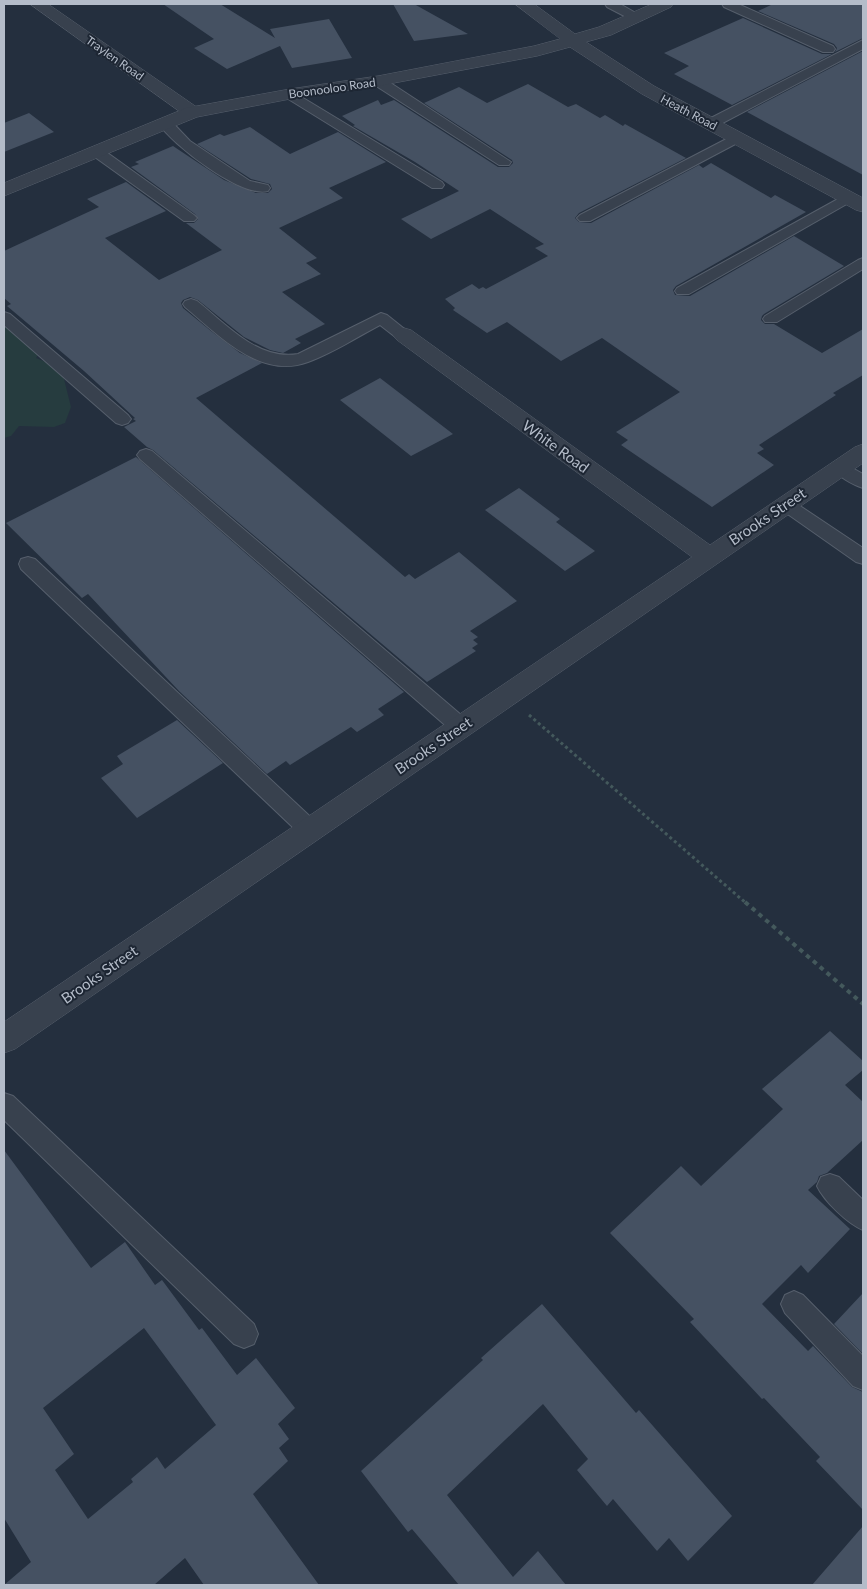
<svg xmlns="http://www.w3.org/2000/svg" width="867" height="1589" font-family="Lato,sans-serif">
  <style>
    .green { fill: #263c3f }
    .building { fill: #455162; fill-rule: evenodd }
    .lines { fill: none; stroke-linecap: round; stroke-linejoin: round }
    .service-casing { stroke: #565f6c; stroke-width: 2 }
    .minor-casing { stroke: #565f6c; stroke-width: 1 }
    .tertiary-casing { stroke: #565f6c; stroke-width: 1 }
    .path-far1 { stroke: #44595c; stroke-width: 3; stroke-dasharray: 3 3; stroke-linecap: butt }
    .path { stroke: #44595c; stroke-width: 4; stroke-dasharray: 4.5 4.5; stroke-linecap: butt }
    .service { fill: #38414e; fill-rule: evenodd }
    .minor { fill: #38414e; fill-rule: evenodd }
    .tertiary { fill: #38414e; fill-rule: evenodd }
    .labels { text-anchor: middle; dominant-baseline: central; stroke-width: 4; stroke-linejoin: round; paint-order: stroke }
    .far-street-label { font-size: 12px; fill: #b4bcc9; stroke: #1d2633 }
    .street-label { font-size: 15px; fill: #b4bcc9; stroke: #1d2633 }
  </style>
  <rect width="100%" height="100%" fill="#242f3e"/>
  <path class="green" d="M 4,322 L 13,334 L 21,339 L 38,355 L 36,358 L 58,367 L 64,379 L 71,407 L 65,423 L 54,427 L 19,426 L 11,436 L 4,438 Z"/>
  <path class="building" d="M 163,4 L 220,4 L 275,38 L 270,29 L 329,19 L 352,58 L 292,68 L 280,46 L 227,69 L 194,48 L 214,39 Z
    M 393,4 L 414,4 L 468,34 L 414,41 Z
    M 773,4 L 863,4 L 863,38 L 835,52 L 837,48 L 834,44 L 758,11 Z
    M 743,18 L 822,54 L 832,54 L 732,105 L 674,74 L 689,66 L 664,53 Z
    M 863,51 L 863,175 L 747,112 Z
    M 528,84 L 568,107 L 576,104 L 600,118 L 605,115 L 623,126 L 625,124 L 686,158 L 579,213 L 575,218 L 579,222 L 591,223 L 699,165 L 703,168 L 711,163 L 771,198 L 775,195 L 806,212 L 676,286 L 673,290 L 675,295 L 690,296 L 794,236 L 844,266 L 764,314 L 762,316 L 761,320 L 765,324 L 774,324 L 822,353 L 863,329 L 863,375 L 833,393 L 836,395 L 759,445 L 764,449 L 757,453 L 774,465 L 712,507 L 621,445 L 628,440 L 616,432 L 680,392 L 602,338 L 561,361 L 507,322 L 487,333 L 453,310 L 455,308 L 445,299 L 472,284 L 479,289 L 483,287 L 486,289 L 548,256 L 535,248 L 544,244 L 490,209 L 431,239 L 401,219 L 459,191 L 415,162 L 353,126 L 355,125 L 342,116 L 378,100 L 381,105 L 394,100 L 498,167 L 509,167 L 513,163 L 512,160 L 424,103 L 459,87 L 487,103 Z
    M 29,113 L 54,132 L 4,152 L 4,123 Z
    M 250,127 L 290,154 L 338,132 L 386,162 L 329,188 L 343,198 L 279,228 L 317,258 L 306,263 L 321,274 L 282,292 L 325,324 L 295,339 L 301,343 L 283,353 L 270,350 L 244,337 L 198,300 L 190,297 L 183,300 L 181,303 L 183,308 L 211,331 L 240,353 L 262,363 L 196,398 L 405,577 L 409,574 L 415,579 L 459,552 L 517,601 L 470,631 L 478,637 L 473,640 L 478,644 L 472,648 L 476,651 L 427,682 L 153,450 L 147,447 L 124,427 L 136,421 L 133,419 L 135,418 L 84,371 L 7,306 L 11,304 L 4,298 L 4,251 L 99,207 L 87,199 L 126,182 L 166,211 L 105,238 L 159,280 L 222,250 L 186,223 L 194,223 L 198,219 L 195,214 L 131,167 L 139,164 L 135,162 L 173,146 L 224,180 L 256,193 L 268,193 L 272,189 L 270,184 L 251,179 L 197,144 L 220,134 L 224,136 Z
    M 380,378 L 453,434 L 411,456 L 340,400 Z
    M 136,457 L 404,692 L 378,709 L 384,715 L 357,732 L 351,727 L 290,765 L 286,761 L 267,774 L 179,691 L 88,594 L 82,598 L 6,523 Z
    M 519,488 L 560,519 L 556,522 L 595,551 L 565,571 L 485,510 Z
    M 177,720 L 223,763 L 137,818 L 101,778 L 123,764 L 117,756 Z
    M 830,1031 L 863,1061 L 863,1070 L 845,1085 L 863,1102 L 863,1140 L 827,1173 L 819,1176 L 817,1182 L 808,1190 L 850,1229 L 808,1273 L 801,1265 L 762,1304 L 808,1351 L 813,1346 L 852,1387 L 863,1392 L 863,1510 L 816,1461 L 820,1457 L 764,1398 L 762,1399 L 690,1322 L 694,1319 L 610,1233 L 681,1166 L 701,1186 L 783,1109 L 762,1089 Z
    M 4,1150 L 91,1268 L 125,1242 L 155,1285 L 162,1280 L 199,1330 L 202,1328 L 237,1375 L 256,1358 L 295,1408 L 278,1424 L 289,1439 L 279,1448 L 288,1461 L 253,1494 L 319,1585 L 204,1585 L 185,1558 L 154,1585 L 4,1585 L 31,1562 L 4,1518 ZM 144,1328 L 216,1425 L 165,1469 L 157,1457 L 131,1479 L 133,1482 L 88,1519 L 55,1470 L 74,1454 L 43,1408 Z
    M 863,1293 L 863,1354 L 834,1324 Z
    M 542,1304 L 636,1413 L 639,1410 L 732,1516 L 688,1561 L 669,1538 L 657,1551 L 613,1499 L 607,1506 L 577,1470 L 588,1459 L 543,1404 L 447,1495 L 513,1577 L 538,1551 L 566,1585 L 459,1585 L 412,1529 L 408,1532 L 361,1471 L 483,1360 L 481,1358 Z
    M 863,1526 L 863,1585 L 812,1585 Z"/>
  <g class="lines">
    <defs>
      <path id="service" d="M 605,4 L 620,4 L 643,17 L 642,20 L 632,20 L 607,7 Z
        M 722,4 L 738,4 L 833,46 L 835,49 L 833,52 L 823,52 L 724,7 Z
        M 863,40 L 863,49 L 715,127 L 710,128 L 703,124 L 705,121 Z
        M 378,77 L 383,78 L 511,162 L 509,165 L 499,165 L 373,84 L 371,81 Z
        M 290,90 L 442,182 L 444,185 L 442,188 L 432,188 L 285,97 L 283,94 L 285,91 Z
        M 165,119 L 170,120 L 190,141 L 250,181 L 268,185 L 270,188 L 268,191 C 241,198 173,145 158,123 Z
        M 736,134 L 741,135 L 743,138 L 741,141 L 590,221 L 580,221 L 577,218 L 580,215 Z
        M 97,148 L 102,149 L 194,215 L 197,218 L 194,221 L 184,221 L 92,155 L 90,152 L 92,149 Z
        M 847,194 L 852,195 L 854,198 L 852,201 L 689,294 L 677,294 L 675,291 L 677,288 Z
        M 863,258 L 863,269 L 777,322 L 765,322 L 763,319 L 765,316 L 858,260 Z
        M 191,299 L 197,301 C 226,324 258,361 298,354 L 381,313 L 387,315 L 412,335 L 410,339 L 398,339 L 380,325 C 357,337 333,353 308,362 C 260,380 219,335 185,307 L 183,304 L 185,301 Z
        M 4,312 L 10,314 L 128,415 L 131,419 L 128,423 L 122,425 L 116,423 L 4,325 Z
        M 146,449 L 152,451 L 467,720 L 470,726 L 467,732 L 460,734 L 453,732 L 140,459 L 137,455 L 140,451 Z
        M 840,461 L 863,474 L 863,488 C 853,485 837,476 831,467 L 834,463 Z
        M 785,498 L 791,500 L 863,548 L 863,564 L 856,562 L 779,508 L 776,504 L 779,500 Z
        M 28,557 L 35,559 L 317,823 L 320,829 L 317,835 L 309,838 L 301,835 L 21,569 L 19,564 L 21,559 Z
        M 4,1093 L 13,1096 L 254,1324 L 258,1334 L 254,1344 L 244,1348 L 234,1344 L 4,1120 Z
        M 830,1174 L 839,1177 L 863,1200 L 863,1230 C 848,1224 824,1201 817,1186 L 821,1177 Z
        M 794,1291 L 803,1295 L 863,1356 L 863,1390 L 853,1386 L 785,1313 L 781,1304 L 785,1295 Z"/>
      <path id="minor" d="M 30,4 L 48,4 L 198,108 L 201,112 L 198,116 L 192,117 L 186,116 Z
        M 404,328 L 411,330 L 710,545 L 855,447 L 863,444 L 863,463 L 15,1049 L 4,1053 L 4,1022 L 692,557 L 397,340 L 393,335 L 397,330 Z"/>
      <path id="tertiary" d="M 515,4 L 534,4 L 575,34 L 599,27 L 652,4 L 673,4 L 671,7 L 611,35 L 586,42 L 654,86 L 863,198 L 863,212 L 856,210 L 642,94 L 570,47 L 537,56 L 378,86 L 290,99 L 197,117 L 4,196 L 4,183 L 186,108 L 290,89 L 378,76 L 534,46 L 560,39 Z"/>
    </defs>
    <use href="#service" class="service-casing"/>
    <use href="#minor" class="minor-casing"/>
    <use href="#tertiary" class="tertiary-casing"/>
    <path class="path-far1" d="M 529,715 L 747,904"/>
    <path class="path" d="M 745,902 L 863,1004"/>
    <use href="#service" class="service"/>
    <use href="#minor" class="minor"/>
    <use href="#tertiary" class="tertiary"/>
  </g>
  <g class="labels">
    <g class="far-street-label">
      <text transform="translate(115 58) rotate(35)">Traylen Road</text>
      <text transform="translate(332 88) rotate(-8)">Boonooloo Road</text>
      <text transform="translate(689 112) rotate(28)">Heath Road</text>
    </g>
    <g class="street-label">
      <text transform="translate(556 446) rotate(36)">White Road</text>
      <text transform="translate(767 516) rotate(-34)">Brooks Street</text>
      <text transform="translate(433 745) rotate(-34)">Brooks Street</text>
      <text transform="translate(99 974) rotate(-35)">Brooks Street</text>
    </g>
  </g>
  <rect width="867" height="1589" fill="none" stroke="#b4bcc9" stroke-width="10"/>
</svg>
